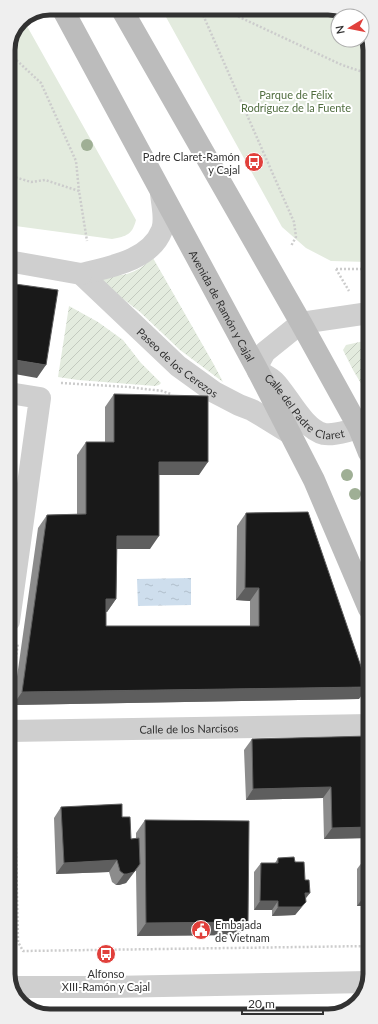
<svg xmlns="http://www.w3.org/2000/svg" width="378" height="1024" font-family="Lato,sans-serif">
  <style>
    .green { fill: #e3ebde }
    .garden { fill: url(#garden-furrows) }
    .water { fill: url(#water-ripples) }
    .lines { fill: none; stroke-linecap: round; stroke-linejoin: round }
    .path { stroke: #ccc; stroke-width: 2.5; stroke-dasharray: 2 2; stroke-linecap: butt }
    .minor { stroke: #cfcfcf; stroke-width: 22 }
    .tertiary { stroke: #cfcfcf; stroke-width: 22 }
    .secondary { stroke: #bcbcbc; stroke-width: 22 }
    .tree { fill: #9faf95 }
    .wall { fill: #8c8c8c }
    .shaded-wall { fill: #5e5e5e }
    .building { fill: #191919; stroke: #5e5e5e }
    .labels { text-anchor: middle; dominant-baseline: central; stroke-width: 4; stroke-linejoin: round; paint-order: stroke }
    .park-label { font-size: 11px; fill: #506d3f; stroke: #fff }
    .poi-label { font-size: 11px; fill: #323232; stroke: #fff; text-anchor: end }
    .street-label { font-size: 11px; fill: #323232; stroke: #fff }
    .rim { fill: none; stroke: #323232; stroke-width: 5 }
  </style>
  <defs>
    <pattern id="garden-furrows" width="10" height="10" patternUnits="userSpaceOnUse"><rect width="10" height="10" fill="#e3ebde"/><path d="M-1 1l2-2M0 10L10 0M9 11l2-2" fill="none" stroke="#c3cabf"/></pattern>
    <pattern id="water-ripples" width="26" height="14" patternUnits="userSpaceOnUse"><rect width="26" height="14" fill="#cedeed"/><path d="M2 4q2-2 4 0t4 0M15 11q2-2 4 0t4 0" fill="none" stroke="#b1bfcc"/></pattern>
  </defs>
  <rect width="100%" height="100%" fill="#fff"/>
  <path class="green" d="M 161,8 L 331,8 L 350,16 L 338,16 L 338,40 L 362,40 L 362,28 L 369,39 L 369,262 L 331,261 L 306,248 L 282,227 Z
    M 23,19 L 136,220 C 132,235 127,236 112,239 L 8,225 L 8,47 L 20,20 Z"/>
  <path class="garden" d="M 153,258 L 213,363 L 223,382 L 180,350 L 140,312 L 92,275 C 120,276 131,278 153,258 Z
    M 69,306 L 98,322 L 123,340 L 141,363 L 161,383 L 159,385 L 155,386 L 78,380 L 58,377 Z
    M 364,341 L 369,354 L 369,397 L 353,370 L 343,350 L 346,345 Z"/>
  <path class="water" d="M 191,578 L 191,605 L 138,606 L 137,579 Z"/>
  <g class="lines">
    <path class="path" d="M 200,8 L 294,222 L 296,237 L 291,246
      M 220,8 L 342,65 L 369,74
      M 8,47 L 12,56 L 41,83 L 76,161 L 79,191
      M 8,175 L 31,182 L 45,180 L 79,191 L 87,241
      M 336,269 L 349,291
      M 336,269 L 369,269
      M 61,383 L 129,387 L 162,391 L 171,394
      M 9,706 L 18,643
      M 14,756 L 18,942 L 23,951 L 370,946"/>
    <g class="minor">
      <path id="s1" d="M 81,274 L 178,366 L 214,392 L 239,405 L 252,410 L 288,432"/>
      <path d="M 81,274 C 109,267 150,261 162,230 C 166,219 162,205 161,193"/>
      <path id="s2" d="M 369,313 L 301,323 L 265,352 L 260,361 L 258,371 C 263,374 269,377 274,381 C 289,396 303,429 324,434 C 335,436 359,428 369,424"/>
      <path d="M 9,393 L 40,398 L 9,621"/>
      <path id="s3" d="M 9,731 L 370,725"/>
    </g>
    <path class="tertiary" d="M 8,261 L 81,274
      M 11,987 L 109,987 L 368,982"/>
    <g class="secondary">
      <path id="s4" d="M 62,8 L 258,371 L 314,480 L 369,609"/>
      <path d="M 121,8 L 301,323 L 359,428 L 369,453"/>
    </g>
  </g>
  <g class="tree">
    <circle cx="87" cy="145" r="6"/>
    <circle cx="347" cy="475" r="6"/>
    <circle cx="355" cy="494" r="6"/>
  </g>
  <path class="wall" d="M 114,394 L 199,475 L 159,475 L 150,549 L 117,549 L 116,599 L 107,612 L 106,612 L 106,626 L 250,626 L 250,601 L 236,600 L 237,526 L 246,513 L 359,699 L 13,705 L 38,528 L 47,515 L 77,514 L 77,455 L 86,442 L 105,442 L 105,407 Z
    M 370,736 L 370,835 L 368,838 L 324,839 L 323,798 L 246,800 L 244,750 L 252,739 Z
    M 61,807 L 122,817 L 131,839 L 136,838 L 136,833 L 145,820 L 248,922 L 239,935 L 137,936 L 136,870 L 126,883 L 119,885 L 116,885 L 112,882 L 109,872 L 56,874 L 54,818 Z
    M 278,858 L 295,862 L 305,899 L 306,902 L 295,915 L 272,916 L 272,910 L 254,910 L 254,872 L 261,863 L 275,863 Z
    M 370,860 L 370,906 L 357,906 L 357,869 L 363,861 Z"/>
  <path class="shaded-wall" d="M 9,359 L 46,365 L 37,378 L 9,373 Z
    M 159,462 L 208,462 L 199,475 L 150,475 Z
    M 117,536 L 159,536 L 150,549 L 108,549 Z
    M 245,588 L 259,588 L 250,601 L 236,600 Z
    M 106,599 L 116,599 L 107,612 L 97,611 Z
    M 368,687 L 359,699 L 13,705 L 22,692 Z
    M 331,787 L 323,798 L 246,800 L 253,789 Z
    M 370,827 L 370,835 L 368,838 L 324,839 L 332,828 Z
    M 117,860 L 109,872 L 56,874 L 64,863 Z
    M 140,864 L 126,883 L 119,885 L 116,885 L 124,874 Z
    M 305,893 L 310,893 L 303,902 Z
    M 370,897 L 370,906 L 357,906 L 363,898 Z
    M 260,901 L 278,901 L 272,910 L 254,910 Z
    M 306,902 L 295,915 L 272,916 L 278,907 Z
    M 248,922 L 239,935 L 137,936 L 146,923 Z"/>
  <path class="building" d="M 8,283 L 58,290 L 46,365 L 9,359 Z
    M 114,394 L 208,396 L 208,462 L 159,462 L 159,536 L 117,536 L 116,599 L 106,599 L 106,626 L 259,626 L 259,588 L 245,588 L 246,513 L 308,512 L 368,687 L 22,692 L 47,515 L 86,514 L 86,442 L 114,442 Z
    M 9,416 L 10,416 L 9,424 Z
    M 370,736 L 370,827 L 332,828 L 331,787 L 253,789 L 252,739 Z
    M 122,804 L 122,817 L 130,817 L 131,839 L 139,838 L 140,864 L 134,872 L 127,874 L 124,874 L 120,871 L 117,860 L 64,863 L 61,807 Z
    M 145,820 L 249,821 L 248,922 L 146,923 Z
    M 294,857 L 295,862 L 304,862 L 305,880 L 309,880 L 310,893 L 305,893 L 306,902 L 301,907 L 278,907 L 278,901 L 260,901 L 261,863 L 278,863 L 278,858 Z
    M 370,860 L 370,897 L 363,898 L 363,861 Z"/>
  <defs>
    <symbol id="bus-disc" viewBox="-11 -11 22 22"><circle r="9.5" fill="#e1403b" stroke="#fff"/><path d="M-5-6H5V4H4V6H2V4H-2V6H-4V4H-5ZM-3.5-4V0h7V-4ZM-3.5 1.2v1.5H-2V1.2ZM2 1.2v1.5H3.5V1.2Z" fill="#fff"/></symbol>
    <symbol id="civic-disc" viewBox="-11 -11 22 22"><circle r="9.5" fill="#e1403b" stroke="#fff"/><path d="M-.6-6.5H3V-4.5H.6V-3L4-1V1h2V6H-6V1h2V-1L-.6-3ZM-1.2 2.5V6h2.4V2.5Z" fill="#fff"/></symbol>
  </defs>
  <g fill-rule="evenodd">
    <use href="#bus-disc" x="243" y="151" width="22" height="22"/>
    <use href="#civic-disc" x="190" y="919" width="22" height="22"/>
    <use href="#bus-disc" x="95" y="943" width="22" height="22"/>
  </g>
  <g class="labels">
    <g class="park-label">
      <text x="296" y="94">Parque de Félix<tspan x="296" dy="13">Rodríguez de la Fuente</tspan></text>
    </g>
    <g class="poi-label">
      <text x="240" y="156">Padre Claret-Ramón<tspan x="240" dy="13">y Cajal</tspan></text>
      <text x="215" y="924" text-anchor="start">Embajada<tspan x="215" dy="13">de Vietnam</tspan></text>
      <text x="106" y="973" text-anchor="middle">Alfonso<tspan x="106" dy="13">XIII-Ramón y Cajal</tspan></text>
    </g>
    <g class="street-label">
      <text stroke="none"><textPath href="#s4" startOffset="338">Avenida de Ramón y Cajal</textPath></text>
      <text stroke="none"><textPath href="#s1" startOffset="131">Paseo de los Cerezos</textPath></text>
      <text stroke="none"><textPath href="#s2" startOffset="197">Calle del Padre Claret</textPath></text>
      <text stroke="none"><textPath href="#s3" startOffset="180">Calle de los Narcisos</textPath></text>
    </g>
  </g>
  <path d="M0 0H378V1024H0ZM50 15H328A35 35 0 0 1 363 50V974A35 35 0 0 1 328 1009H50A35 35 0 0 1 15 974V50A35 35 0 0 1 50 15Z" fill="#efefef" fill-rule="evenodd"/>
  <path class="rim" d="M50 15H328A35 35 0 0 1 363 50V974A35 35 0 0 1 328 1009H50A35 35 0 0 1 15 974V50A35 35 0 0 1 50 15Z"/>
  <g transform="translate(350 28) rotate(260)"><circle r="19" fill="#ffffff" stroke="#adadad"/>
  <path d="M0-3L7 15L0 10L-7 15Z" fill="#e1403b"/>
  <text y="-6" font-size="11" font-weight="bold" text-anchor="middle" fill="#323232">N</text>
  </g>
  <path d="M242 1008v6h81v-6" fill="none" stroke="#323232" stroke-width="2"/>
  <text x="248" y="1008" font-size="12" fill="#323232" stroke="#ffffff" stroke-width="3" paint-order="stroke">20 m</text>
</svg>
